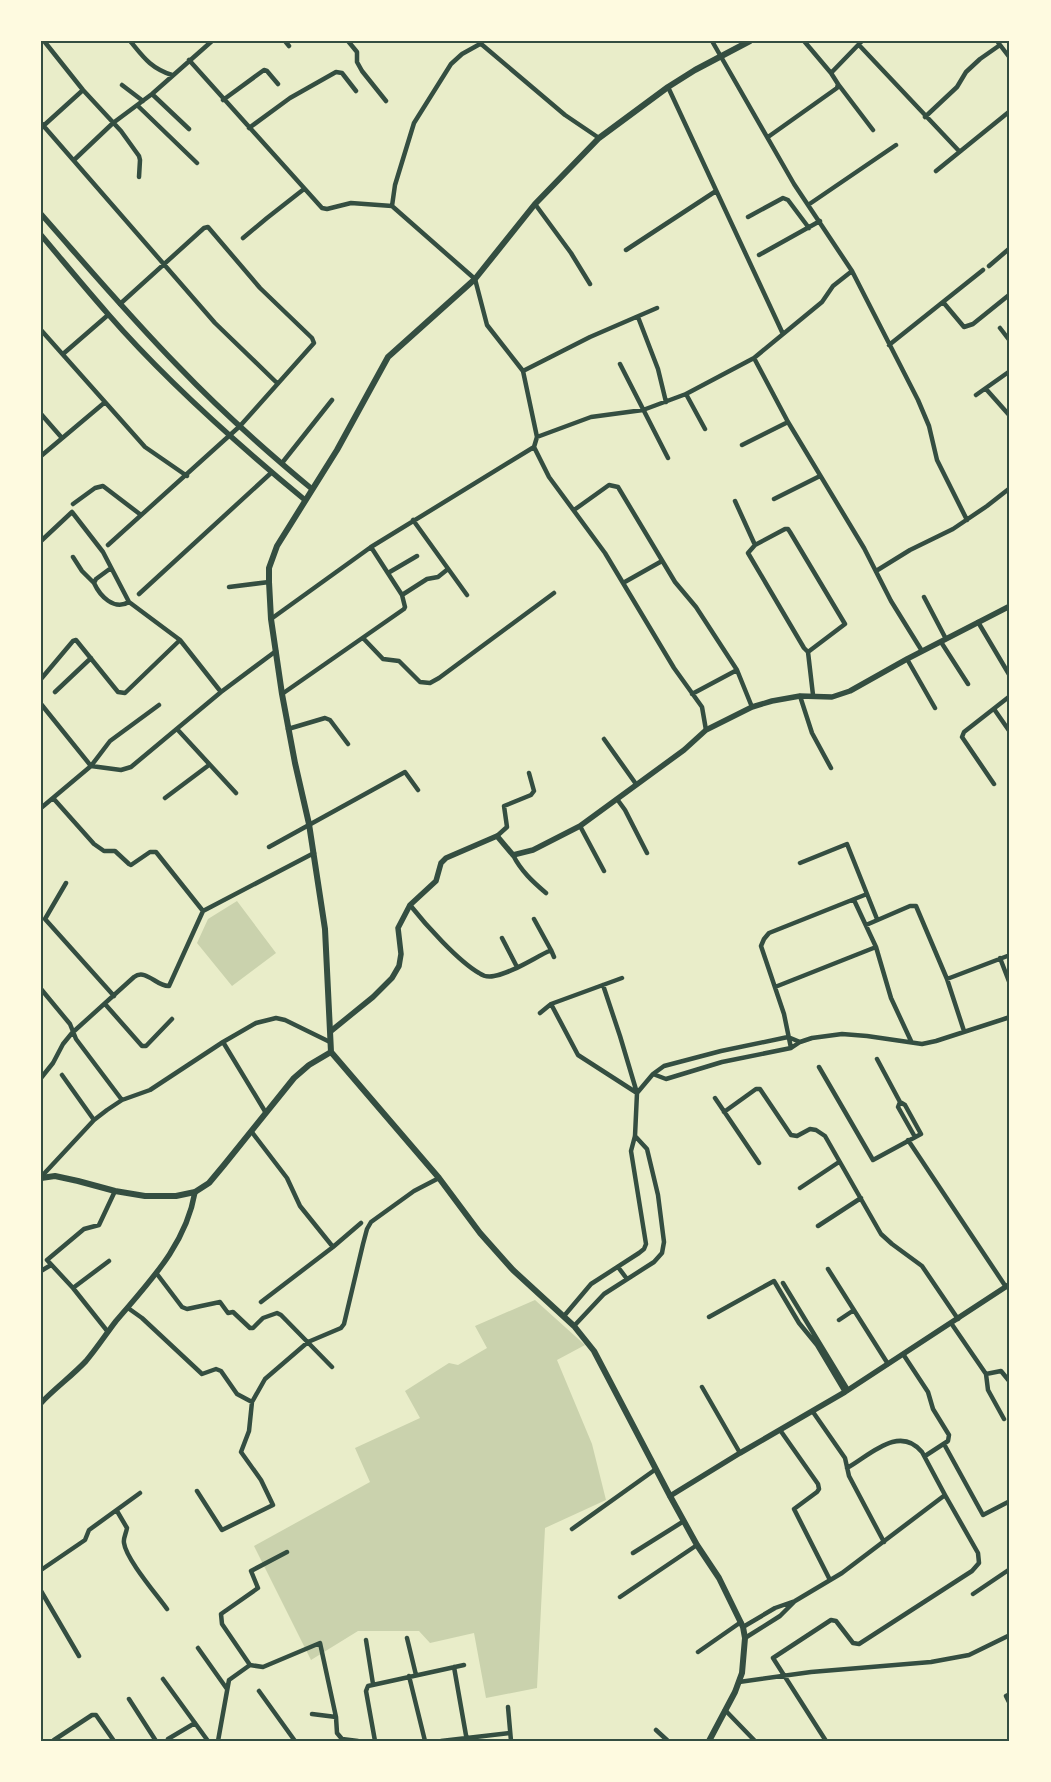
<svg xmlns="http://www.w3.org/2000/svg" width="1051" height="1782" font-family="Poppins,sans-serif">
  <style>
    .green { fill: #cad2ad }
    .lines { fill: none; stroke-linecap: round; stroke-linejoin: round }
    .minor { stroke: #344e41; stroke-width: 4.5 }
    .tertiary { stroke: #344e41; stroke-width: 5.5 }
    .secondary { stroke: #344e41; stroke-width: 6 }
    .neatline { fill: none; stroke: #344e41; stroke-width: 2 }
  </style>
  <rect width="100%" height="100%" fill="#e9edc9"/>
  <path class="green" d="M 237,901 L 276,953 L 232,986 L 197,943 L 208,919 Z
    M 535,1300 L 585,1345 L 557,1360 L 592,1444 L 606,1500 L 545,1528 L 537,1688 L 486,1698 L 474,1633 L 430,1643 L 419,1631 L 358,1631 L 311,1660 L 254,1546 L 370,1482 L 355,1448 L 420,1418 L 405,1391 L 449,1363 L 458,1365 L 487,1348 L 475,1326 Z"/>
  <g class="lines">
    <path class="minor" d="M 44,41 L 83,90 L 121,131 L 139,156 L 140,160 L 139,177
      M 285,41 L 289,46
      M 348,41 L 357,52 L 357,62 L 362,71 L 386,101
      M 712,41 L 794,184 L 852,271 L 918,400 L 929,426 L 937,460 L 967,520
      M 804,41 L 831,73
      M 997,41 L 1010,58
      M 131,42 C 144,58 151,68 172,75
      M 480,43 L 565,115 L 599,138
      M 859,45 L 959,151
      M 189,60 L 322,208 L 327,209 L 351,203 L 392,206 L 475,279 L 487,325 L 523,371 L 537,437 L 534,447 L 549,477 L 605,553 L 674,668 L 702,707 L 706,730
      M 838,84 L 873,130
      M 122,85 L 143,101
      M 668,87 L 783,334
      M 152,94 L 189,129
      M 223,100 L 264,70 L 267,71 L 278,84
      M 138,106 L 197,163
      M 925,117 L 957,87 L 966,72 L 980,59 L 1000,45
      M 41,123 L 215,323 L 277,383
      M 41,128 L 83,90
      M 249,128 L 290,98 L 336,72 L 342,73 L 356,91
      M 768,137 L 837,88 L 838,84 L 831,73 L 862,41
      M 74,160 L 113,123 L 152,94 L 212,41
      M 936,171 L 1010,111
      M 535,204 L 571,253 L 590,284
      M 808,205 L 896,145
      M 392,206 L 395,185 L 414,123 L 451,64 L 462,54 L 480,44
      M 748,217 L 783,198 L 788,200 L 809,228
      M 243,238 L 267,218 L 304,189
      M 626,250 L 716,191
      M 759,255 L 820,221
      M 989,266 L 1010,248
      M 943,302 L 964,327 L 973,324 L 1009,295
      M 638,317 L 658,369 L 666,402
      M 1000,328 L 1010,341
      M 41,330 L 145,447 L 187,476
      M 889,345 L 983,270
      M 63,354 L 108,315
      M 754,358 L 788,422 L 864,548 L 891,601 L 922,651
      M 620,364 L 668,458
      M 523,371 L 590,337 L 657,308
      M 986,389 L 1010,416
      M 686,394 L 705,429
      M 976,395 L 1010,371
      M 41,414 L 62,438
      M 537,437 L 591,417 L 643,410 L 686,394 L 754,358 L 822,302 L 833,286 L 852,271
      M 742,445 L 788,422
      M 41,456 L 104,403
      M 282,463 L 332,400
      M 774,499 L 820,476
      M 735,501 L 755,545
      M 73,504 L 95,488 L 103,486 L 141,515
      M 574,510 L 609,485 L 618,487 L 675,582 L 696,607 L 737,670 L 752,707
      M 413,520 L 467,595
      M 41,541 L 72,512 L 103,552 L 129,602 L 180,640 L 221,692
      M 108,545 L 240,426 L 314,343 L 312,338 L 260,288 L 208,227 L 204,228 L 120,304
      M 73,557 L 82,571 L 94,583
      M 111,568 L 96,579 L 94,583 C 100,596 114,611 129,602
      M 876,571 L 910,550 L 953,529 L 987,506 L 1010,488
      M 388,573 L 417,556
      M 623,583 L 662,561
      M 229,587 L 269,582
      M 139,594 L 271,473
      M 402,595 L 427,579 L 438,577 L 448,569
      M 924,597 L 946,639
      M 271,619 L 371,547 L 534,447
      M 978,622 L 1010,676
      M 363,638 L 383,659 L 399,661 L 420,682 L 430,683 L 439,678 L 554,593
      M 941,642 L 968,684
      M 808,652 L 845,624 L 790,532 L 788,529 L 785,529 L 755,545 L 748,553 L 804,648 L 808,652 L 813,695
      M 907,659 L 935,708
      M 41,679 L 73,641 L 76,640 L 118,692 L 125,693 L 180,640
      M 55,692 L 91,658
      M 282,694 L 404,609 L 405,607 L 402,595 L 371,547
      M 692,694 L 737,670
      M 800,696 L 812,733 L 831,768
      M 41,704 L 91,766
      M 994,709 L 1010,732
      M 177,729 L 236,793
      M 288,729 L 325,718 L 330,720 L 348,744
      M 604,739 L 636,784
      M 91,766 L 121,770 L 131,767 L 221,692 L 276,651
      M 994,784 L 962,737 L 964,732 L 1010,696
      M 53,798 L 94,844 L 104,851 L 115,851 L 129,864 L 131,865 L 150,852 L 156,852 L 203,911
      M 165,798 L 209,765
      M 617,799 L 625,810 L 647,853
      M 41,808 L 91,766 L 110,741 L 159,705
      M 580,826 L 604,871
      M 497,836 L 507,827 L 504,806 L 531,795 L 534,791 L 529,773
      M 269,847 L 405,772 L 418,790
      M 513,855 C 521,871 533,882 546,893
      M 800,863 L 847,844 L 877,919
      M 66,883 L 45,919 L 114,996
      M 854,900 L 876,947 L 891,998 L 911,1041
      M 410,905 C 425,924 458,961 479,973 C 483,976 489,977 494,976 C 512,973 534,958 551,950 L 534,919
      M 203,911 L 314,853
      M 866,925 L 910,906 L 916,906 L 947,979 L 964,1031
      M 502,938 L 517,967
      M 551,950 L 554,957
      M 1000,958 L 1010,984
      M 947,979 L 1010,955
      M 775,987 L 876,947
      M 41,989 L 70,1024 L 76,1039 L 122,1100
      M 105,1004 L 142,1046 L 146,1046 L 172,1019
      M 551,1004 L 578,1055 L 637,1093
      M 540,1013 L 551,1004 L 622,978
      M 223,1042 L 266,1113
      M 791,1048 L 784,1014 L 761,946 L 764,939 L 769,933 L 867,894
      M 819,1067 L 873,1160 L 921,1134 L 905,1105 L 900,1102 L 877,1059
      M 653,1074 L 666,1079 L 722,1062 L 791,1048 L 800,1042 L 812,1038 L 842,1034 L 867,1036 L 922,1044 L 936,1041 L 1010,1017
      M 62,1075 L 94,1120
      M 41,1078 L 53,1063 L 63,1044 L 72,1033 L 134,977 C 146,968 157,987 169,986 L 203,911
      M 637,1093 L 653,1074 L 664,1066 L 721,1051 L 788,1037 L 800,1042
      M 715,1098 L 759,1163
      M 900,1102 L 898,1107 L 915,1137
      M 724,1112 L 756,1089 L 760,1089 L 791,1135 L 797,1136 L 810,1129 L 816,1130 L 825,1136 L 881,1234 L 892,1244 L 922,1266 L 958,1319
      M 251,1131 L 287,1178 L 300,1206 L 333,1247
      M 908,1140 L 1006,1287
      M 41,1177 L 94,1120 L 107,1110 L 122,1100 L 150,1090 L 223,1042 L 256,1023 L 276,1018 L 285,1020 L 330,1042
      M 800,1188 L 839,1162
      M 818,1226 L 861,1198
      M 618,1267 L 627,1279
      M 828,1269 L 888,1364
      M 41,1271 L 51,1265
      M 157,1274 L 182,1307 L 187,1309 L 220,1302 L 228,1313 L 233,1312 L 250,1328 L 253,1328 L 263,1318 L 277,1313 L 281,1315 L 332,1367
      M 783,1283 L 848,1390
      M 73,1288 L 109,1261
      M 261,1302 L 333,1247 L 361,1223
      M 128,1308 L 142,1318 L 202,1374 L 216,1369 L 221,1371 L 237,1394 L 252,1402
      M 564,1316 L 591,1284 L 639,1253 L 644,1249 L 646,1244 L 631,1151 L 635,1136 L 637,1093 L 620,1036 L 603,985
      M 709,1317 L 774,1281 L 799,1323 L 817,1345 L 845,1392
      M 839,1320 L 854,1310
      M 951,1323 L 986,1374 L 988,1390 L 1004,1419
      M 574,1326 L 604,1294 L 654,1262 L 662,1253 L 664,1242 L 658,1195 L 647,1149 L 635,1136
      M 108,1332 L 73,1288 L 47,1260 L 84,1229 L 99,1225 L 115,1191
      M 903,1354 L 928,1392 L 933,1409 L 949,1435 L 948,1441 L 925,1456
      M 986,1374 L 1001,1371 L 1010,1382
      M 702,1387 L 740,1453
      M 813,1412 L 845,1458 L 849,1476 L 884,1542
      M 780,1430 L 818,1484 L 819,1489 L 817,1492 L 794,1509 L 830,1580
      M 944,1444 L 983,1515 L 1010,1501
      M 197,1491 L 222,1530 L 273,1505 L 261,1480 L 241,1452 L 249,1431 L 252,1402 L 265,1379 L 308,1342 L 341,1328 L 344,1324 L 363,1244 L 367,1229 L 371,1222 L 414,1191 L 439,1178
      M 117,1511 L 127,1528 C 126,1534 123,1538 124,1543 C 126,1559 157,1595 167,1609
      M 572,1529 L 656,1469
      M 633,1553 L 684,1521
      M 41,1570 L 85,1540 L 89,1530 L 140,1493
      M 41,1591 L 79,1656
      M 973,1594 L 1010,1569
      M 620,1597 L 697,1545
      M 743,1627 L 775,1608 L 795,1601 L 842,1573 L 945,1495 L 922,1452 C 899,1424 869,1456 847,1468
      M 407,1638 L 416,1675
      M 745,1638 L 780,1616 L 794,1602
      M 366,1640 L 373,1684
      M 198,1648 L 227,1689
      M 698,1652 L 741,1622
      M 250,1665 L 222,1624 L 221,1614 L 258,1588 L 251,1571 L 287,1552
      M 454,1667 L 467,1741
      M 409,1676 L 425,1741
      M 163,1679 L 208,1741
      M 739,1682 L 811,1672 L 931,1662 L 969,1655 L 1010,1635
      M 259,1691 L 295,1741
      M 1010,1694 L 1006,1696 L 1010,1704
      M 129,1699 L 156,1741
      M 508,1707 L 511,1741
      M 725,1710 L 755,1741
      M 312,1714 L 336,1717
      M 656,1730 L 668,1741
      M 168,1739 L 195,1723
      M 54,1740 L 92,1715 L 96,1715 L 114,1741
      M 218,1741 L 229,1680 L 250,1665 L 263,1667 L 320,1643 L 336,1717 L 337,1733 L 342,1739 L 358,1741
      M 375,1741 L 366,1691 L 368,1686 L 464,1665
      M 441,1741 L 510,1733
      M 826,1741 L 773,1658 L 831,1620 L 836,1621 L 853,1643 L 859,1644 L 972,1571 L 979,1563 L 978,1553 L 945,1495"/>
    <path class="tertiary" d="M 41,214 C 86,265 130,317 178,366 C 220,410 266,451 312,489
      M 41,235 C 63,261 85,288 108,314 C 166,381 236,443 305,500
      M 331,1031 L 373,997 L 392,978 L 399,966 L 401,954 L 398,928 L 410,905 L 436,881 L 441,863 L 446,858 L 497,836 L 513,855 L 533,850 L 580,826 L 684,750 L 706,730 L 752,707 L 772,701 L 800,696 L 832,697 L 850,691 L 907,659 L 1010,606
      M 41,1403 C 55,1388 72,1376 86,1361 C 97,1348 106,1334 116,1321 C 149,1282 186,1245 195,1192
      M 670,1496 L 740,1453 L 845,1392 L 1010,1284"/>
    <path class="secondary" d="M 41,1178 L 55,1176 L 78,1181 L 115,1191 L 145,1196 L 176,1196 L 195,1192 L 209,1183 L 224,1165 L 294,1078 L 309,1065 L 331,1052
      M 709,1741 L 735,1692 L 742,1673 L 745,1638 L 743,1627 L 719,1578 L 697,1545 L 670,1496 L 594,1351 L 574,1326 L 513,1270 L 480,1233 L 439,1178 L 331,1052 L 325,929 L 309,824 L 295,763 L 282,694 L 271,619 L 269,582 L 269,568 L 277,546 L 337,450 L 388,357 L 475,279 L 535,204 L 599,138 L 668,87 L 695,70 L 750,41"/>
  </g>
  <rect width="1051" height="1782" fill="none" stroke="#fefae0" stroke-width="85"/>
  <rect x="42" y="42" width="966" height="1698" class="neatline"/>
</svg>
